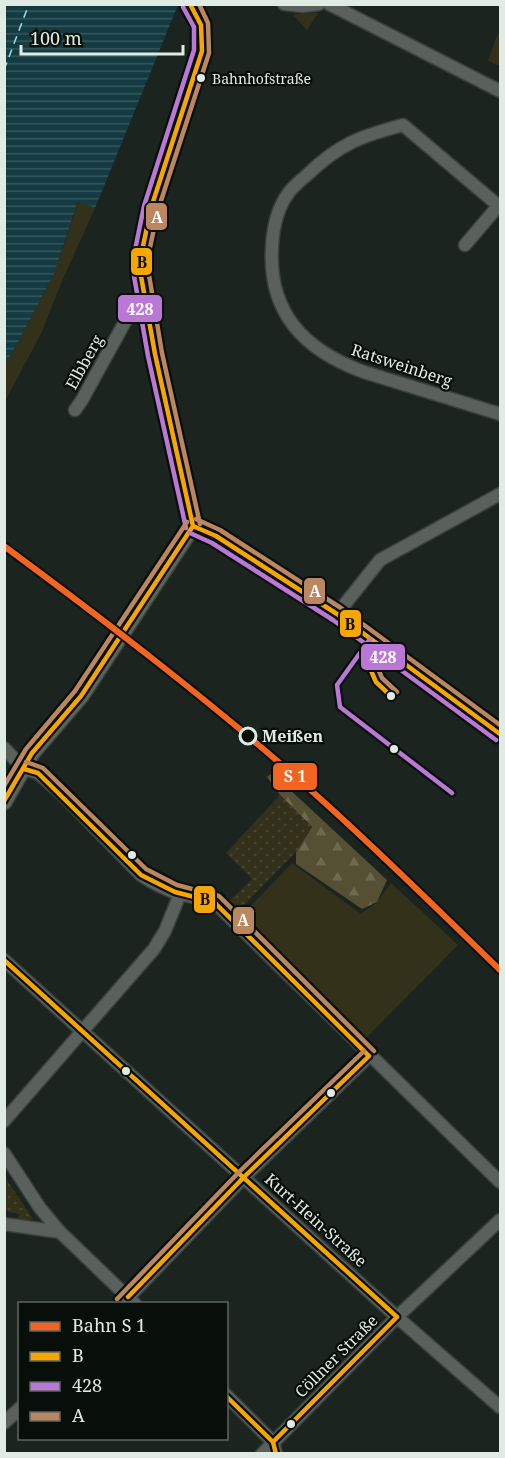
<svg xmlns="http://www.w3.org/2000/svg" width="505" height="1458" font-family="'Noto Serif',serif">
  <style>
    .grass { fill: #34311b }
    .forest { fill: url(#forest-firs) }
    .park { fill: url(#park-dots) }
    .water { fill: url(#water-rules) }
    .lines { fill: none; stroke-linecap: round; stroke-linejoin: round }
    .ferry { stroke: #95e0f3; stroke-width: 1.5; stroke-dasharray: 8 6; stroke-linecap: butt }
    .minor-casing { stroke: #39413c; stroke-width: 15 }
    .major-casing { stroke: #39413c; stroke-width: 18 }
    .minor { stroke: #5a615c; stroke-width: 12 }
    .major { stroke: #5c6459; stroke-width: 15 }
    .bus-1-casing { stroke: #080f0a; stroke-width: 9 }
    .bus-2-casing { stroke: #080f0a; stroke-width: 9 }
    .bus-3-casing { stroke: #080f0a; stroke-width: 9 }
    .bus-1 { stroke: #f7a600; stroke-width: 4.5 }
    .bus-2 { stroke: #ba77d6; stroke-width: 4.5 }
    .bus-3 { stroke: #bb8660; stroke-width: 4.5 }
    .rail-1-casing { stroke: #080f0a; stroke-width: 10 }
    .rail-1 { stroke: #f36421; stroke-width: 6 }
    .bus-dot { fill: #dfebe3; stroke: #080f0a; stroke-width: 2 }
    .stop-dot { fill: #080f0a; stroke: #dfebe3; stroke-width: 3 }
    .labels { text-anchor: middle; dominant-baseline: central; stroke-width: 4.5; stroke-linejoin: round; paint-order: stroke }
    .bus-label { font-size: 14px; fill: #dfebe3; stroke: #080f0a; text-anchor: start }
    .street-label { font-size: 16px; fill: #dfebe3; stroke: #080f0a }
    .stop-label { font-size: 16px; font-weight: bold; fill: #dfebe3; stroke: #080f0a; text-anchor: start }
    .line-badge { stroke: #080f0a; stroke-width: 2 }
    .badge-label { font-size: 16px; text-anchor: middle; font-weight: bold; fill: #fff }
    .pale-badge-label { font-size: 16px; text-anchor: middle; font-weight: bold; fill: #111 }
  </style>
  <defs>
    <pattern id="forest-firs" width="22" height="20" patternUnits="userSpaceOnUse" patternTransform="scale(1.5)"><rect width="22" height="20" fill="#555034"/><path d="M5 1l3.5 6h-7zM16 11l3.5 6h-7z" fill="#6d6951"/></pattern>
    <pattern id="park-dots" width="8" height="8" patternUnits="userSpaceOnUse" patternTransform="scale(1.5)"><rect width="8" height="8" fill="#34311b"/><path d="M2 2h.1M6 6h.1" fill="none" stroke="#474531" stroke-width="1.8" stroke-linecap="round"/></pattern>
    <pattern id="water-rules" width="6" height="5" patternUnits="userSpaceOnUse" patternTransform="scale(1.5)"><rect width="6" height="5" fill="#143b42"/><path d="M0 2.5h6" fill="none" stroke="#36585d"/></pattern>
  </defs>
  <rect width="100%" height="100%" fill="#1b241e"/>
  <path class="grass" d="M 318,13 L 307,30 L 294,16 L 296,14 Z
    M 498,33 L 500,34 L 500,66 L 488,61 Z
    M 79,200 L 95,208 L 62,281 L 41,334 L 5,401 L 5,364 L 17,344 L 54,274 Z
    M 292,863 L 361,914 L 377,902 L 391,883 L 458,945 L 365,1039 L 241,916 Z"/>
  <path class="forest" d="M 272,773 L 387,880 L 377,902 L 362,909 L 296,864 L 296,852 L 312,827 L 280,795 L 267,777 Z"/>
  <path class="park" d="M 280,795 L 312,827 L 296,852 L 239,910 L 229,901 L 252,879 L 226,853 Z
    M 4,1177 L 5,1177 L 33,1219 L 27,1221 L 19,1219 L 18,1214 L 5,1211 Z"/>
  <path class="water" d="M 5,4 L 178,5 L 95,208 L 78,201 L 54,274 L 17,344 L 5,364 Z"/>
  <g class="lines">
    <path class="ferry" d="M 4,70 L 29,4"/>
    <defs>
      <path id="minor" d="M 284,4 L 303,6 L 319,4
        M 329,4 L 500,91
        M 500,207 L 403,125 C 361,136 339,144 307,175 C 301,180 295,185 290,191 C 278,206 273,227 272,247 C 268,313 304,350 364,372 L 500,414
        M 465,245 L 499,205
        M 75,410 L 82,400 L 126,320 L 135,311 L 146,306
        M 337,614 L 380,560 L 500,494
        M 4,748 L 24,769 L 38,773 L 61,793 L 141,875 C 153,883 166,890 180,894 C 192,897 202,898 214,902 L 500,1182
        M 4,960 L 397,1317 L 500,1407
        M 4,1121 L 154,949 L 165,931 L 180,894
        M 4,1153 L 40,1208 L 60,1232 L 135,1304
        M 4,1224 L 60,1232
        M 122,1304 L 244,1177 L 369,1056
        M 226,1395 L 273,1442 L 276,1454
        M 4,1423 L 20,1408
        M 262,1454 L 397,1317 L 500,1220"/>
      <path id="major" d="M 337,614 L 500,734
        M 4,802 L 32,753 L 81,696 L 193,526 L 155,354 L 141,276 L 142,251 L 151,208 L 202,51 L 201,25 L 190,4"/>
    </defs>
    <use href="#minor" class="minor-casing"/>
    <use href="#major" class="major-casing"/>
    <use href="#minor" class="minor"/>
    <use href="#major" class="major"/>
    <defs>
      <path id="bus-1" d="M 190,4 L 201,25 L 202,51 L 151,208 L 142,251 L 141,276 L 155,354 L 193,526
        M 193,526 L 216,536 L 337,614 L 500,734
        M 362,661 L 369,666 L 376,682 L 392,697
        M 24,769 L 38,773 L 141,875 L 175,892 L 214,902 L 369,1056
        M 4,801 L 32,753 L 81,696 L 193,526
        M 4,960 L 397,1317
        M 128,1297 L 244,1177 L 369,1056
        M 226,1396 L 273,1442 L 276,1454
        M 273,1442 L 397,1317"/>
      <path id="bus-2" d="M 183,7 L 194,27 L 194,50 L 144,206 L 135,250 L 134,276 L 148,356 L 186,528
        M 190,533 L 212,543 L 333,620 L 496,740
        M 370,639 L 337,685 L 340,707 L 452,793"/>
      <path id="bus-3" d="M 199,4 L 208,23 L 209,53 L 158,210 L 149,252 L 149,275 L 162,353 L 200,524
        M 196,519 L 220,530 L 341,608 L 500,725
        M 366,655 L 375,662 L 382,678 L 397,692
        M 26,762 L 43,768 L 146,869 L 177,885 L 219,896 L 374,1051
        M 4,786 L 26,749 L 75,691 L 187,522
        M 117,1299 L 239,1172 L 364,1051"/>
    </defs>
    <use href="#bus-1" class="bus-1-casing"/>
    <use href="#bus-2" class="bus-2-casing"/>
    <use href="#bus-3" class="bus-3-casing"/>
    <use href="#bus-1" class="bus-1"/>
    <use href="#bus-2" class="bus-2"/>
    <use href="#bus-3" class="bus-3"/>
    <defs>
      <path id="rail-1" d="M 4,546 C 108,623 210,701 306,786 C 373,845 436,908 500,970"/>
    </defs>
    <use href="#rail-1" class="rail-1-casing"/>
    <use href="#rail-1" class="rail-1"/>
  </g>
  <g class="bus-dot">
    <circle cx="201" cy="78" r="5"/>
    <circle cx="391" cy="696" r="5"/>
    <circle cx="394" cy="749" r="5"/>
    <circle cx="132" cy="855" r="5"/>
    <circle cx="126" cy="1071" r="5"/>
    <circle cx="331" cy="1093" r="5"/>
    <circle cx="291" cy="1424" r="5"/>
  </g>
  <circle class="stop-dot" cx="248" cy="736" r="8"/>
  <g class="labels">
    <g class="bus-label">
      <text x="212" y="78">Bahnhofstraße</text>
    </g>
    <g class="street-label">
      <text transform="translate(84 362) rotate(-61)">Elbberg</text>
      <text transform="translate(402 365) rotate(18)">Ratsweinberg</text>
      <text transform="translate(316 1220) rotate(42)">Kurt-Hein-Straße</text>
      <text transform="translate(336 1356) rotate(-45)">Cöllner Straße</text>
    </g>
    <g class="stop-label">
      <text x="262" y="736">Meißen</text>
    </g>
  </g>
  <g class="line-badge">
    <rect x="145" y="202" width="23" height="29" rx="6" fill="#bb8660"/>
    <rect x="130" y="247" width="23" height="29" rx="6" fill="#f7a600"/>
    <rect x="117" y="294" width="46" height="29" rx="6" fill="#ba77d6"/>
    <rect x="303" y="577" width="23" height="28" rx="6" fill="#bb8660"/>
    <rect x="339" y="609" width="23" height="29" rx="6" fill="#f7a600"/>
    <rect x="360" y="643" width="46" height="28" rx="6" fill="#ba77d6"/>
    <rect x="272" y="762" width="46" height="29" rx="6" fill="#f36421"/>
    <rect x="193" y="885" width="23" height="29" rx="6" fill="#f7a600"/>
    <rect x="232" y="906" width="23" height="29" rx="6" fill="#bb8660"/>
  </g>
  <g class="badge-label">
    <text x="157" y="223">A</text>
    <text x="140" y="315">428</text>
    <text x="315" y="597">A</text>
    <text x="383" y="663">428</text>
    <text x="295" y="782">S 1</text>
    <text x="243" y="926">A</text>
  </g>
  <g class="pale-badge-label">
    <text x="142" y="268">B</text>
    <text x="350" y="630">B</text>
    <text x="205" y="905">B</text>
  </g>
  <rect width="505" height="1458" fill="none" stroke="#dfebe3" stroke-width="12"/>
  <rect x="18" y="1302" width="210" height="138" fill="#080f0a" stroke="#5e6761" stroke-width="1.5"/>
  <rect x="30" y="1322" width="30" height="9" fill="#f36421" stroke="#5e6761" stroke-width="1.5"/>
  <text x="72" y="1332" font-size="18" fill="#dfebe3">Bahn S 1</text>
  <rect x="30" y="1352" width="30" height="9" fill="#f7a600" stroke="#5e6761" stroke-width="1.5"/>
  <text x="72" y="1362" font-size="18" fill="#dfebe3">B</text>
  <rect x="30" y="1382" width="30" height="9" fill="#ba77d6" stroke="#5e6761" stroke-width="1.5"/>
  <text x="72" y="1392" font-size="18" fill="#dfebe3">428</text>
  <rect x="30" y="1412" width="30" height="9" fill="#bb8660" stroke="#5e6761" stroke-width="1.5"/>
  <text x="72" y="1422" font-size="18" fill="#dfebe3">A</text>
  <path d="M21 45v9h162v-9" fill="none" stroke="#dfebe3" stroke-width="3"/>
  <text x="30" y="45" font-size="18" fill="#dfebe3" stroke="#080f0a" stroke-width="4.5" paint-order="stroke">100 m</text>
</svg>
